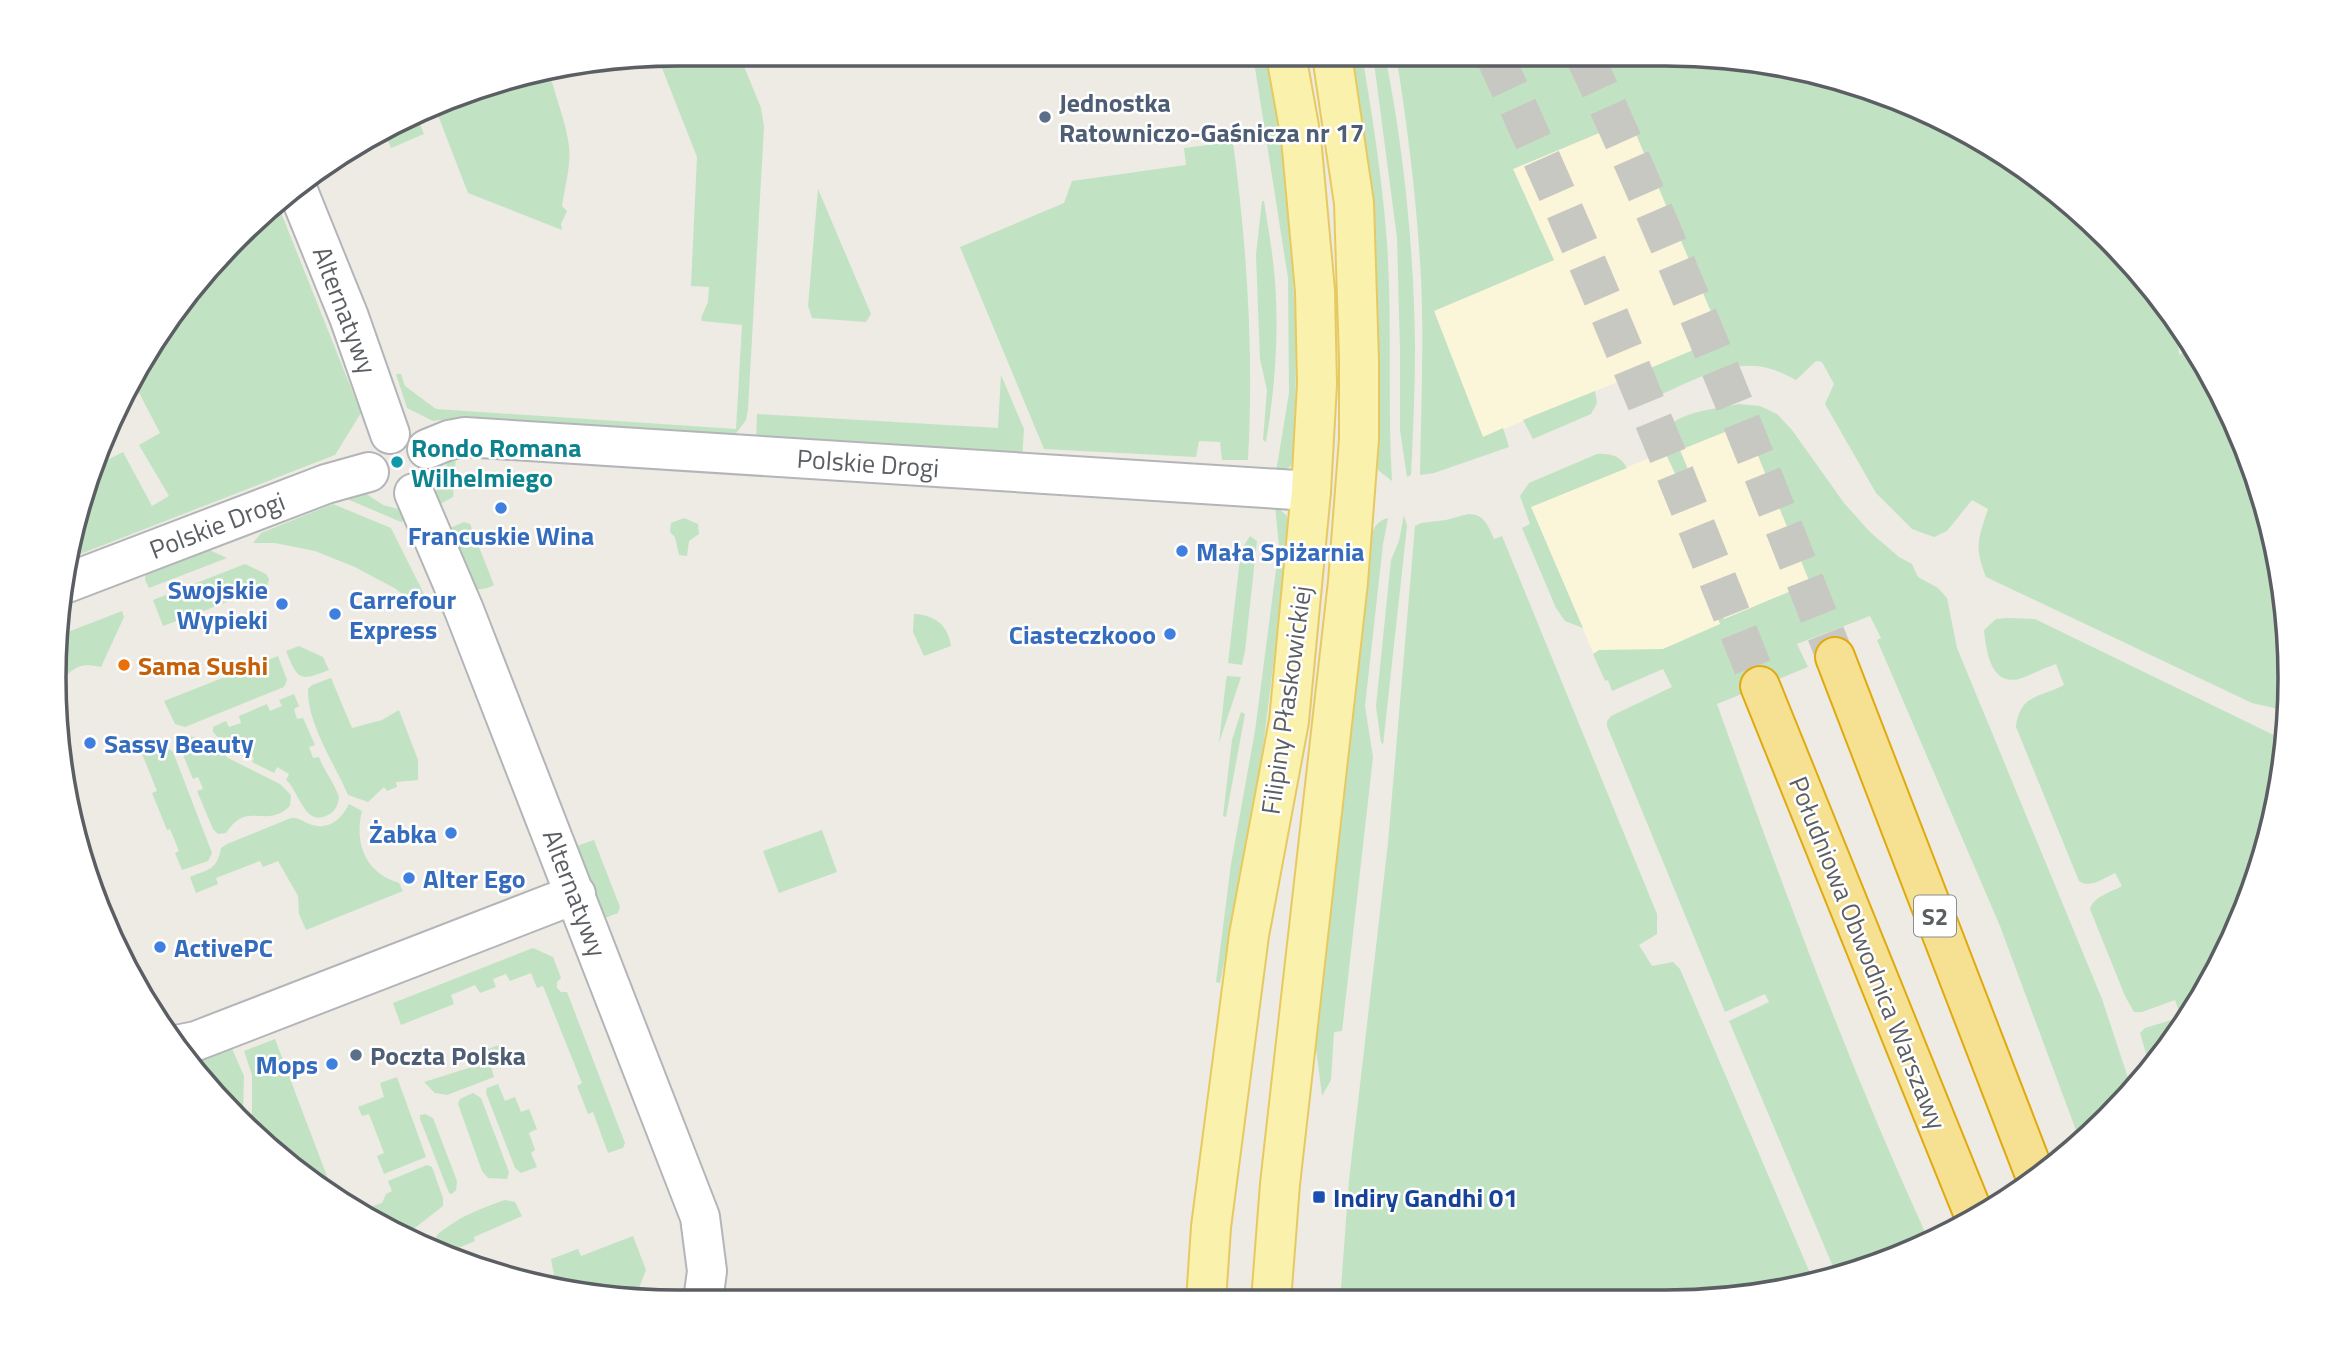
<svg xmlns="http://www.w3.org/2000/svg" width="2344" height="1357" font-family="'Titillium Web',sans-serif">
  <style>
    .commercial { fill: #fbf5da }
    .green { fill: #c1e3c3 }
    .lines { fill: none; stroke-linecap: round; stroke-linejoin: round }
    .highway-tunnel { stroke: #c8c8c3; stroke-width: 38; stroke-dasharray: 38 19; stroke-linecap: butt }
    .minor-casing { stroke: #b3b5b9; stroke-width: 42 }
    .major-casing { stroke: #e7c961; stroke-width: 42 }
    .highway-casing { stroke: #e0aa0f; stroke-width: 42 }
    .minor { stroke: #fff; stroke-width: 38 }
    .major { stroke: #f9f1ac; stroke-width: 38 }
    .highway { stroke: #f5e191; stroke-width: 38 }
    .service-dot { fill: #5c6f8a; stroke: #fff; stroke-width: 2.5 }
    .culture-dot { fill: #0f9aa8; stroke: #fff; stroke-width: 2.5 }
    .shop-dot { fill: #3f7fe0; stroke: #fff; stroke-width: 2.5 }
    .food-dot { fill: #e8710a; stroke: #fff; stroke-width: 2.5 }
    .transit-dot { fill: #1a4fb4; stroke: #fff; stroke-width: 2.5 }
    .labels { text-anchor: middle; dominant-baseline: central; stroke-width: 5; stroke-linejoin: round; paint-order: stroke }
    .shield { fill: #fff; stroke: #8c8e92; stroke-width: 2 }
    .shield-label { font-size: 24px; font-weight: bold; fill: #5b5e63 }
    .service-label { font-size: 26px; font-weight: bold; fill: #4e5e75; stroke: #fff; text-anchor: start }
    .street-label { font-size: 26px; fill: #5b5e63; stroke: #fff }
    .culture-label { font-size: 26px; font-weight: bold; fill: #0d838f; stroke: #fff; text-anchor: start }
    .shop-label { font-size: 26px; font-weight: bold; fill: #366cbe; stroke: #fff; text-anchor: start }
    .food-label { font-size: 26px; font-weight: bold; fill: #c56008; stroke: #fff; text-anchor: start }
    .transit-label { font-size: 26px; font-weight: bold; fill: #164399; stroke: #fff; text-anchor: start }
    .rim { fill: none; stroke: #5b5e63; stroke-width: 3.5 }
  </style>
  <rect width="100%" height="100%" fill="#edebe3"/>
  <path class="commercial" d="M 1630,120 L 1723,338 L 1483,438 L 1434,311 L 1554,260 L 1513,169 Z
    M 1743,419 L 1818,597 L 1605,681 L 1531,507 Z"/>
  <path class="green" d="M 679,54 L 739,54 L 761,108 L 764,127 L 748,409 L 746,420 L 731,440 L 474,425 L 473,416 L 433,421 L 407,408 L 396,374 L 401,374 L 405,386 L 436,409 L 736,429 L 742,325 L 702,321 L 701,318 L 708,302 L 709,287 L 691,286 L 697,157 L 658,58 Z
    M 1253,55 L 1266,55 L 1281,137 L 1289,214 L 1296,329 L 1295,454 L 1290,467 L 1276,472 L 1289,393 L 1288,278 Z
    M 1351,55 L 1362,55 C 1372,113 1381,172 1386,230 C 1393,314 1387,398 1392,481 L 1379,471 L 1375,464 C 1377,393 1380,322 1375,251 C 1370,185 1361,120 1351,55 Z
    M 1373,55 L 1385,55 C 1404,150 1414,250 1415,347 C 1415,390 1413,432 1411,475 L 1407,477 L 1400,430 L 1400,349 L 1397,238 Z
    M 1396,55 L 1707,56 L 1866,87 L 2012,159 L 2107,237 L 2184,331 L 2191,344 L 2184,342 L 2178,337 L 2179,355 L 2184,352 L 2197,354 L 2242,439 L 2278,556 L 2290,678 L 2287,708 L 2283,710 L 2252,703 L 1986,577 C 1974,546 1978,540 1988,509 L 1972,500 L 1947,531 L 1934,537 L 1912,529 L 1876,493 L 1825,404 L 1834,384 L 1822,362 L 1816,361 L 1796,380 C 1788,376 1779,371 1771,369 C 1732,357 1690,382 1656,397 C 1640,399 1631,392 1624,379 L 1722,338 L 1630,120 L 1513,169 L 1554,260 L 1434,311 L 1483,437 L 1503,428 L 1509,447 L 1434,473 L 1420,475 C 1421,409 1424,343 1421,278 C 1417,203 1408,129 1396,55 Z
    M 550,75 C 556,98 566,123 569,146 C 571,167 565,186 562,206 L 567,211 L 561,224 L 562,230 L 468,193 L 436,110 L 478,87 Z
    M 418,119 L 424,134 L 391,148 L 386,136 Z
    M 1233,142 C 1247,247 1254,354 1248,460 L 1222,460 L 1220,442 L 1199,441 L 1196,457 L 1044,449 L 960,247 L 1064,203 L 1072,181 L 1186,165 L 1184,148 Z
    M 818,189 L 871,314 L 866,322 L 812,318 L 808,306 Z
    M 1262,201 L 1264,201 C 1268,227 1273,254 1275,281 C 1279,335 1275,389 1266,442 L 1263,440 L 1267,390 L 1260,359 L 1256,255 Z
    M 278,205 L 361,413 L 335,455 L 70,558 L 76,517 L 99,464 L 123,452 L 152,506 L 169,496 L 139,445 L 160,433 L 135,385 L 160,331 Z
    M 1001,375 L 1024,429 L 1022,460 L 756,442 L 757,414 L 998,428 Z
    M 1595,391 L 1597,403 L 1591,414 L 1533,439 L 1523,420 Z
    M 1738,404 L 1760,406 L 1777,414 L 1792,430 L 1844,503 L 1870,532 L 1899,557 L 1912,564 L 1918,577 L 1938,588 L 1947,598 L 1957,648 L 2102,999 L 2132,1090 L 2107,1120 L 2080,1141 L 2000,926 L 1877,640 L 1881,638 L 1870,616 L 1797,644 L 1808,667 L 1717,704 C 1782,885 1849,1066 1929,1241 L 1866,1270 L 1837,1276 L 1729,1021 L 1769,1002 L 1765,994 L 1725,1012 L 1607,726 L 1607,721 L 1611,716 L 1672,687 L 1663,669 L 1612,691 L 1608,680 L 1605,681 L 1593,654 L 1599,650 L 1663,649 L 1720,624 L 1712,603 L 1714,600 L 1724,619 L 1810,583 L 1745,424 L 1680,450 L 1690,474 L 1688,477 L 1678,480 L 1665,452 L 1658,455 C 1656,412 1707,411 1738,404 Z
    M 1597,454 C 1610,453 1621,456 1627,468 L 1531,507 L 1583,628 L 1565,621 L 1556,608 L 1522,528 L 1530,524 L 1520,496 L 1529,483 Z
    M 456,456 L 453,497 L 435,507 C 433,491 442,463 456,456 Z
    M 344,491 L 365,493 L 383,505 L 402,510 L 407,520 L 401,522 L 347,499 Z
    M 333,504 L 391,528 L 424,594 L 426,609 L 418,607 L 396,589 L 355,567 L 315,551 L 275,543 L 253,543 L 261,533 Z
    M 1275,505 L 1287,516 L 1290,527 L 1259,781 L 1220,983 L 1216,982 L 1231,864 L 1255,731 L 1279,547 Z
    M 1468,514 C 1485,514 1488,526 1494,539 L 1502,536 L 1657,914 L 1657,934 L 1639,945 L 1652,966 L 1673,962 L 1680,969 L 1813,1280 L 1707,1301 L 1340,1301 L 1349,1180 L 1388,843 L 1415,526 L 1421,523 L 1446,520 Z
    M 1404,515 L 1407,526 L 1383,745 L 1381,742 L 1376,706 L 1391,560 L 1399,541 Z
    M 684,518 L 698,524 L 699,534 L 689,541 L 687,556 L 679,555 L 675,537 L 670,532 L 671,523 Z
    M 1388,518 L 1383,544 L 1365,706 L 1373,757 L 1342,1031 L 1334,1032 L 1331,1080 L 1322,1096 L 1316,1048 L 1370,540 C 1373,529 1376,521 1388,518 Z
    M 464,522 L 470,524 L 494,585 C 486,589 480,591 472,587 L 446,530 Z
    M 1250,536 L 1257,541 L 1245,651 L 1242,665 L 1228,663 L 1241,550 Z
    M 201,546 L 227,558 L 149,588 L 145,580 L 146,569 Z
    M 245,564 L 266,574 L 269,579 L 267,587 L 163,626 L 153,600 Z
    M 122,611 L 124,617 L 101,667 C 86,664 79,664 68,674 L 55,670 L 60,635 Z
    M 914,614 C 935,615 948,625 951,646 L 924,656 L 913,632 Z
    M 2008,618 L 2035,619 L 2284,740 L 2278,800 L 2242,917 L 2185,1025 L 2150,1067 L 2140,1033 L 2145,1028 L 2181,1017 L 2175,1000 L 2142,1012 L 2134,1012 L 2125,996 L 2090,909 C 2094,896 2112,892 2122,886 L 2115,873 C 2104,878 2090,889 2079,881 L 2016,727 C 2020,694 2039,698 2064,685 L 2056,664 C 2044,668 2031,675 2019,679 C 1990,686 1986,649 1984,630 L 1996,619 Z
    M 299,646 L 323,657 L 329,670 C 299,682 298,680 286,651 Z
    M 278,656 L 287,680 L 284,687 L 185,727 L 175,724 L 164,701 Z
    M 1227,676 L 1241,677 L 1219,743 L 1226,680 Z
    M 331,678 L 352,728 L 382,720 L 399,710 L 418,760 L 418,780 L 396,782 L 397,787 L 387,791 L 384,787 L 368,802 L 348,795 C 335,764 307,724 308,689 L 312,685 Z
    M 294,694 L 299,706 L 294,709 L 297,719 L 303,718 L 315,745 L 309,747 L 313,758 L 319,757 C 324,771 334,782 339,797 C 338,805 335,812 328,815 C 304,828 299,790 286,780 L 289,774 L 277,767 L 274,773 L 252,762 L 254,758 L 242,751 L 239,755 L 230,750 L 213,732 L 213,727 L 226,721 L 229,727 L 241,723 L 239,716 L 267,704 L 270,711 L 282,706 L 279,700 Z
    M 1241,712 L 1245,714 L 1226,817 L 1223,816 L 1232,740 Z
    M 189,736 L 212,741 L 228,758 L 280,784 L 291,795 L 290,806 C 265,830 248,799 226,833 L 218,834 L 213,829 L 197,791 L 203,789 L 198,777 L 193,779 L 177,740 Z
    M 163,747 L 169,749 L 173,752 L 212,853 L 208,861 L 182,870 L 175,853 L 179,851 L 170,829 L 167,830 L 152,793 L 157,791 L 142,754 Z
    M 349,804 L 362,811 C 354,843 365,873 399,883 L 403,891 L 306,930 L 299,914 L 298,896 L 278,861 L 263,867 L 260,861 L 216,878 L 218,884 L 196,893 L 190,877 C 209,869 217,870 221,848 L 227,844 L 291,818 C 299,818 301,820 307,823 C 327,832 340,821 349,804 Z
    M 822,830 L 837,872 L 779,893 L 763,851 Z
    M 594,840 L 620,907 L 618,913 L 602,919 L 574,847 Z
    M 533,948 L 553,957 L 561,978 L 557,982 L 557,988 L 561,992 L 567,992 L 625,1143 L 623,1148 L 608,1153 L 593,1112 L 588,1114 L 577,1086 L 582,1083 L 543,986 L 537,988 L 531,973 L 510,981 L 506,974 L 493,979 L 496,987 L 480,993 L 475,985 L 451,995 L 454,1004 L 401,1025 L 393,1003 Z
    M 275,1039 L 336,1200 L 252,1123 L 252,1075 L 244,1051 Z
    M 230,1044 L 244,1076 L 243,1114 L 184,1059 Z
    M 499,1045 L 504,1058 L 490,1063 L 494,1077 L 447,1095 L 435,1093 L 424,1082 L 478,1065 L 474,1054 Z
    M 397,1077 L 426,1157 L 384,1174 L 377,1156 L 384,1153 L 369,1114 L 362,1116 L 358,1107 L 384,1097 L 380,1083 Z
    M 498,1084 L 505,1101 L 515,1097 L 521,1112 L 529,1109 L 537,1129 L 529,1133 L 535,1150 L 531,1153 L 537,1167 L 521,1173 L 515,1168 L 486,1093 L 487,1088 Z
    M 473,1093 L 481,1098 L 509,1172 L 507,1179 L 488,1178 L 482,1171 L 458,1104 L 460,1099 Z
    M 425,1114 L 433,1118 L 457,1181 L 456,1190 L 452,1194 L 449,1193 L 420,1119 L 420,1115 Z
    M 427,1165 L 432,1167 L 443,1198 L 443,1206 L 416,1227 L 404,1233 L 373,1218 L 370,1207 L 382,1203 L 386,1194 L 392,1191 L 388,1181 Z
    M 505,1200 L 515,1202 L 522,1216 L 474,1237 L 475,1241 L 449,1252 L 450,1256 L 438,1250 L 435,1242 L 437,1235 C 460,1216 477,1210 505,1200 Z
    M 633,1236 L 646,1270 L 634,1301 L 556,1285 L 551,1259 L 578,1249 L 581,1256 Z"/>
  <g class="lines">
    <path class="highway-tunnel" d="M 1494,55 C 1591,262 1676,474 1760,686
      M 1584,55 C 1676,252 1755,455 1835,657"/>
    <defs>
      <path id="minor" d="M 296,186 L 349,317 L 390,434
        M 427,449 L 449,440 L 465,437 L 1311,491
        M 414,493 L 464,610 L 700,1217 L 707,1271 L 703,1301
        M 67,583 L 326,484 L 369,472
        M 176,1045 L 196,1041 L 576,894"/>
      <path id="major" d="M 1206,1301 L 1211,1227 L 1249,935 L 1289,721 L 1311,491 L 1317,384 L 1315,291 L 1301,138 L 1286,55
        M 1271,1301 L 1280,1184 L 1348,582 L 1359,439 L 1359,360 L 1354,203 L 1332,55"/>
      <path id="highway" d="M 1835,657 L 2035,1175
        M 1760,686 L 1976,1220"/>
    </defs>
    <use href="#minor" class="minor-casing"/>
    <use href="#major" class="major-casing"/>
    <use href="#highway" class="highway-casing"/>
    <use href="#minor" class="minor"/>
    <use href="#major" class="major"/>
    <use href="#highway" class="highway"/>
  </g>
  <g class="service-dot">
    <circle cx="1045" cy="117" r="7"/>
    <circle cx="356" cy="1055" r="7"/>
  </g>
  <circle class="culture-dot" cx="397" cy="462" r="7"/>
  <g class="shop-dot">
    <circle cx="501" cy="508" r="7"/>
    <circle cx="1182" cy="551" r="7"/>
    <circle cx="282" cy="604" r="7"/>
    <circle cx="335" cy="614" r="7"/>
    <circle cx="1170" cy="634" r="7"/>
    <circle cx="90" cy="743" r="7"/>
    <circle cx="451" cy="833" r="7"/>
    <circle cx="409" cy="878" r="7"/>
    <circle cx="160" cy="947" r="7"/>
    <circle cx="332" cy="1064" r="7"/>
  </g>
  <circle class="food-dot" cx="124" cy="665" r="7"/>
  <rect class="transit-dot" x="1312" y="1190" width="14" height="14" rx="3.5"/>
  <g class="labels">
    <rect class="shield" x="1914" y="895.5" width="42" height="41" rx="5"/>
    <g class="shield-label">
      <text x="1935" y="916">S2</text>
    </g>
    <g class="service-label">
      <text x="1059" y="102">Jednostka<tspan x="1059" dy="30">Ratowniczo-Gaśnicza nr 17</tspan></text>
      <text x="370" y="1055">Poczta Polska</text>
    </g>
    <g class="street-label">
      <text transform="translate(345 310) rotate(69)">Alternatywy</text>
      <text transform="translate(868 463) rotate(4)">Polskie Drogi</text>
      <text transform="translate(217 525) rotate(-21)">Polskie Drogi</text>
      <text transform="translate(1286 700) rotate(-82)">Filipiny Płaskowickiej</text>
      <text transform="translate(575 893) rotate(69)">Alternatywy</text>
      <text transform="translate(1868 953) rotate(68)">Południowa Obwodnica Warszawy</text>
    </g>
    <g class="culture-label">
      <text x="411" y="447">Rondo Romana<tspan x="411" dy="30">Wilhelmiego</tspan></text>
    </g>
    <g class="shop-label">
      <text x="501" y="535" text-anchor="middle">Francuskie Wina</text>
      <text x="1196" y="551">Mała Spiżarnia</text>
      <text x="268" y="589" text-anchor="end">Swojskie<tspan x="268" dy="30">Wypieki</tspan></text>
      <text x="349" y="599">Carrefour<tspan x="349" dy="30">Express</tspan></text>
      <text x="1156" y="634" text-anchor="end">Ciasteczkooo</text>
      <text x="104" y="743">Sassy Beauty</text>
      <text x="437" y="833" text-anchor="end">Żabka</text>
      <text x="423" y="878">Alter Ego</text>
      <text x="174" y="947">ActivePC</text>
      <text x="318" y="1064" text-anchor="end">Mops</text>
    </g>
    <g class="food-label">
      <text x="138" y="665">Sama Sushi</text>
    </g>
    <g class="transit-label">
      <text x="1333" y="1197">Indiry Gandhi 01</text>
    </g>
  </g>
  <path d="M0 0H2344V1357H0ZM678 66H1666A612 612 0 0 1 2278 678V678A612 612 0 0 1 1666 1290H678A612 612 0 0 1 66 678V678A612 612 0 0 1 678 66Z" fill="#fff" fill-rule="evenodd"/>
  <path class="rim" d="M678 66H1666A612 612 0 0 1 2278 678V678A612 612 0 0 1 1666 1290H678A612 612 0 0 1 66 678V678A612 612 0 0 1 678 66Z"/>
</svg>
